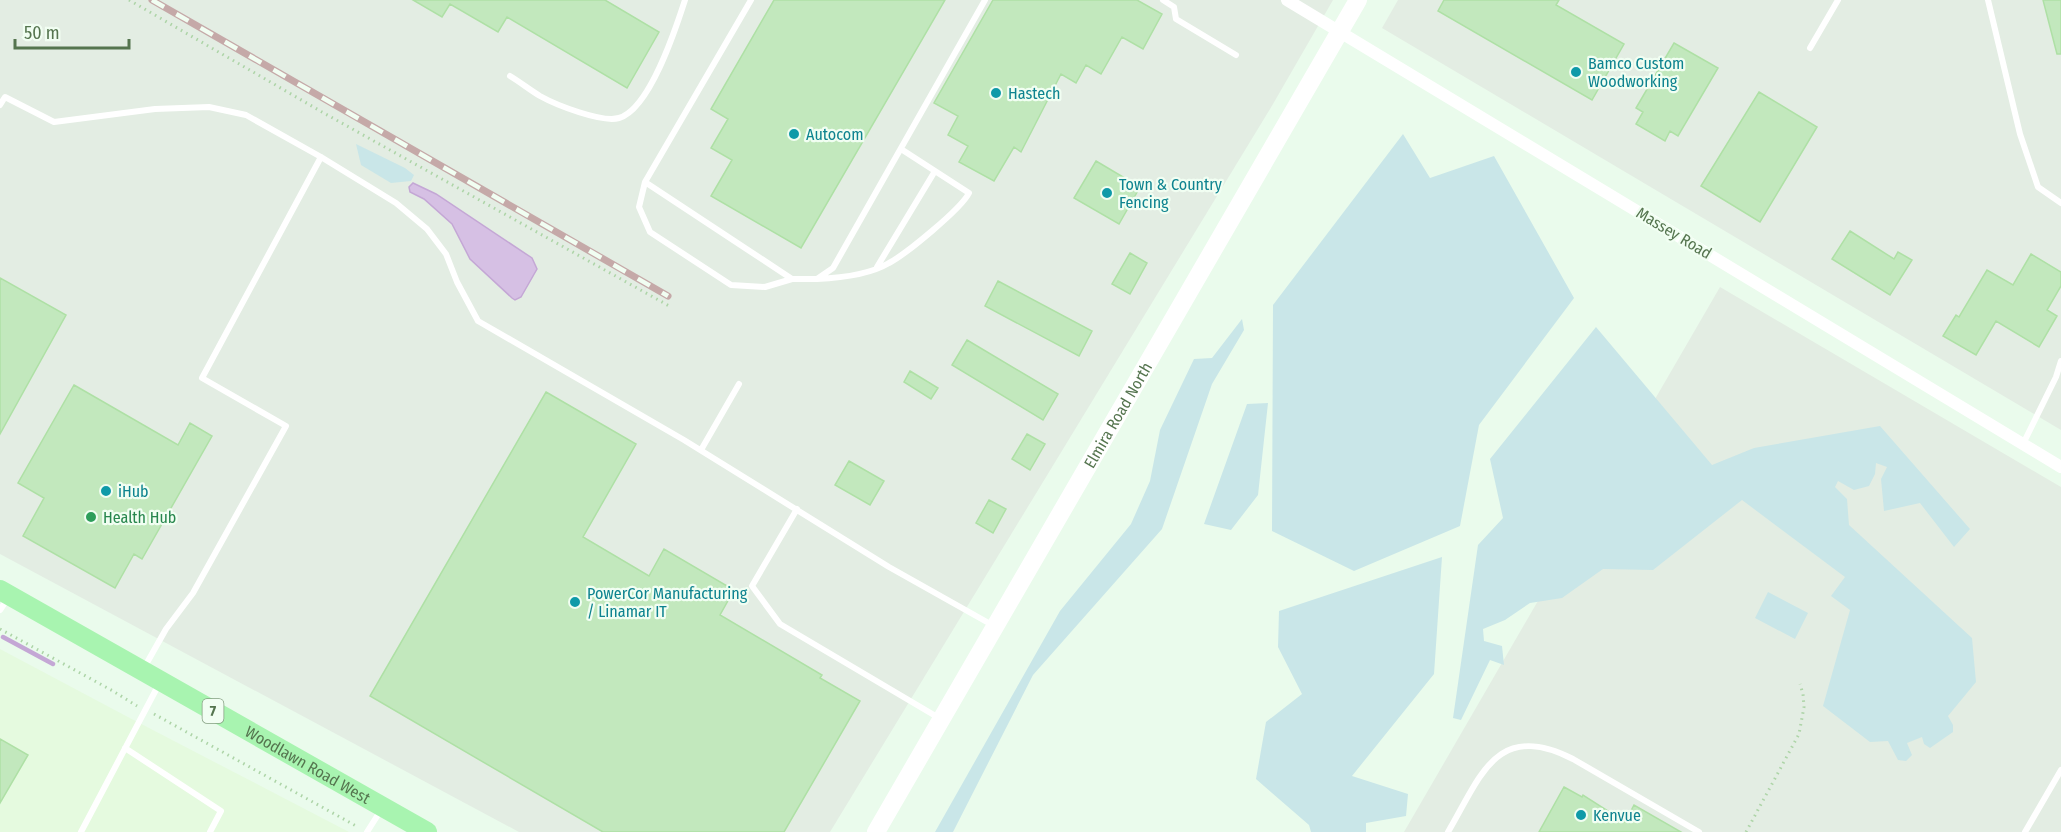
<svg xmlns="http://www.w3.org/2000/svg" width="2061" height="832" font-family="'Fira Sans Condensed',sans-serif">
  <style>
    .commercial { fill: #e5fadf }
    .industrial { fill: #e3ede3 }
    .green { fill: #c9e6e8 }
    .water { fill: #d6c0e4; stroke: #c4a7d5; stroke-width: 1.5 }
    .lines { fill: none; stroke-linecap: round; stroke-linejoin: round }
    .stream { stroke: #c4a7d5; stroke-width: 4.5 }
    .building { fill: #c2e8bd; stroke: #aee0a5; stroke-width: 1.5 }
    .path { stroke: #add4a7; stroke-width: 3; stroke-dasharray: 1.5 4.5; stroke-linecap: butt }
    .service { stroke: #fff; stroke-width: 6 }
    .minor { stroke: #fff; stroke-width: 12 }
    .secondary { stroke: #fff; stroke-width: 18 }
    .primary { stroke: #a8f4b0; stroke-width: 20 }
    .rail-casing { stroke: #c5a9a8; stroke-width: 7 }
    .rail { stroke: #f1fef2; stroke-width: 4.5; stroke-dasharray: 14; stroke-linecap: butt }
    .culture-dot { fill: #0f9aa8; stroke: #f1fef2; stroke-width: 2 }
    .leisure-dot { fill: #2e9e5b; stroke: #f1fef2; stroke-width: 2 }
    .labels { text-anchor: middle; dominant-baseline: central; stroke-width: 4.5; stroke-linejoin: round; paint-order: stroke }
    .shield { fill: #f1fef2; stroke: #849e80; stroke-width: 1.5 }
    .shield-label { font-size: 15px; font-weight: bold; fill: #55754f }
    .culture-label { font-size: 16px; fill: #0d838f; stroke: #f1fef2; text-anchor: start }
    .street-label { font-size: 16px; fill: #55754f; stroke: #f1fef2 }
    .leisure-label { font-size: 16px; fill: #27864d; stroke: #f1fef2; text-anchor: start }
  </style>
  <rect width="100%" height="100%" fill="#eafbec"/>
  <path class="commercial" d="M 0,649 L 126,716 L 349,832 L 0,832 Z"/>
  <path class="industrial" d="M 0,0 L 1333,0 L 1273,104 L 830,832 L 519,832 L 0,554 Z
    M 1398,0 L 2061,0 L 2061,430 L 1382,28 Z
    M 1720,287 L 2061,487 L 2061,832 L 1404,832 Z"/>
  <path class="green" d="M 1403,134 L 1430,178 L 1494,156 L 1574,298 L 1479,425 L 1460,526 L 1354,571 L 1272,531 L 1273,305 Z
    M 356,144 L 405,168 L 414,175 L 411,181 L 391,183 L 361,165 Z
    M 1242,319 L 1244,330 L 1212,384 L 1162,529 L 1033,675 L 953,832 L 935,832 L 1060,611 L 1131,524 L 1150,481 L 1160,430 L 1194,359 L 1212,358 Z
    M 1596,327 L 1712,465 L 1754,448 L 1880,426 L 1970,529 L 1954,547 L 1920,503 L 1884,511 L 1881,479 L 1887,467 L 1876,463 L 1875,474 L 1869,486 L 1854,490 L 1838,481 L 1835,487 L 1847,499 L 1849,525 L 1972,638 L 1976,682 L 1948,716 L 1953,725 L 1953,732 L 1930,748 L 1924,744 L 1922,737 L 1907,743 L 1912,755 L 1906,761 L 1898,760 L 1888,741 L 1870,742 L 1823,706 L 1850,610 L 1831,596 L 1845,577 L 1742,500 L 1653,570 L 1603,569 L 1562,598 L 1530,603 L 1505,620 L 1483,629 L 1484,641 L 1502,646 L 1504,665 L 1490,660 L 1461,720 L 1453,718 L 1478,545 L 1503,518 L 1490,459 Z
    M 1268,403 L 1258,495 L 1231,530 L 1204,524 L 1247,404 Z
    M 1442,557 L 1434,674 L 1352,776 L 1408,794 L 1406,816 L 1366,823 L 1366,832 L 1311,832 L 1309,825 L 1256,779 L 1266,722 L 1302,694 L 1278,647 L 1279,611 Z
    M 1768,592 L 1808,613 L 1795,639 L 1755,618 Z"/>
  <path class="water" d="M 413,183 L 436,194 L 532,258 L 537,269 L 521,297 L 515,300 L 512,298 L 470,259 L 452,224 L 424,199 L 410,192 L 409,187 Z"/>
  <g class="lines">
    <path class="stream" d="M 3,637 L 53,664"/>
  </g>
  <path class="building" d="M 413,0 L 605,0 L 659,32 L 627,88 L 507,17 L 498,32 L 450,4 L 442,17 Z
    M 774,0 L 945,0 L 801,248 L 711,196 L 732,160 L 711,148 L 728,119 L 711,109 Z
    M 993,0 L 1137,0 L 1162,14 L 1143,49 L 1122,37 L 1101,74 L 1086,65 L 1076,83 L 1061,74 L 1021,152 L 1014,147 L 994,181 L 959,162 L 968,146 L 948,135 L 958,116 L 934,103 Z
    M 1444,0 L 1559,0 L 1556,5 L 1624,44 L 1592,100 L 1438,11 Z
    M 2043,0 L 2061,0 L 2061,54 L 2057,54 Z
    M 1674,43 L 1718,68 L 1678,136 L 1670,131 L 1665,141 L 1636,124 L 1643,112 L 1636,108 Z
    M 1759,92 L 1817,127 L 1760,222 L 1701,186 Z
    M 1096,161 L 1140,187 L 1119,224 L 1074,198 Z
    M 1850,231 L 1894,259 L 1898,252 L 1912,260 L 1890,295 L 1832,259 Z
    M 1130,253 L 1147,263 L 1130,294 L 1112,284 Z
    M 2031,254 L 2061,272 L 2061,286 L 2047,310 L 2057,316 L 2039,347 L 1996,321 L 1976,355 L 1943,336 L 1956,315 L 1959,317 L 1987,270 L 2013,285 Z
    M 0,278 L 66,315 L 0,434 Z
    M 998,281 L 1092,331 L 1079,356 L 985,306 Z
    M 967,340 L 1058,394 L 1043,420 L 952,365 Z
    M 910,371 L 938,388 L 931,399 L 904,382 Z
    M 74,385 L 178,445 L 190,423 L 212,436 L 142,559 L 134,554 L 115,588 L 23,536 L 44,498 L 18,483 Z
    M 546,392 L 636,444 L 583,537 L 649,576 L 664,549 L 734,590 L 720,615 L 822,675 L 820,678 L 860,701 L 784,832 L 603,832 L 370,696 Z
    M 1027,434 L 1045,444 L 1030,470 L 1012,459 Z
    M 849,461 L 884,481 L 870,505 L 835,485 Z
    M 989,500 L 1006,509 L 993,533 L 976,523 Z
    M 0,739 L 28,755 L 0,803 Z
    M 1564,787 L 1582,797 L 1583,795 L 1625,822 L 1634,805 L 1681,832 L 1539,832 Z"/>
  <g class="lines">
    <path class="path" d="M 129,0 L 322,112 L 671,307
      M 0,629 L 113,691 L 137,706
      M 154,714 L 358,827
      M 1746,832 L 1799,734 L 1804,707 L 1803,694 L 1800,684"/>
    <path class="service" d="M 751,0 L 645,182 L 792,279 L 817,279 L 833,268 L 985,0
      M 1163,0 L 1174,7 L 1176,19 L 1236,55
      M 1988,0 L 2020,134 L 2038,187 L 2061,203
      M 1810,48 L 1838,0
      M 510,76 C 520,82 530,90 540,96 C 556,105 602,123 619,118 C 650,109 676,28 685,0
      M 0,105 L 5,97 L 54,122 L 155,109 L 209,107 L 246,115 L 321,157 L 396,203 L 427,229 L 446,254 L 457,282 L 478,321 L 684,440 L 889,567 L 994,626
      M 645,182 L 639,207 L 650,232 L 731,285 L 765,287 L 792,279
      M 877,267 L 935,171
      M 817,279 C 840,278 869,275 889,263 C 906,254 961,209 969,193 L 901,149
      M 2023,444 L 2056,377 L 2061,361
      M 701,450 L 739,384
      M 797,509 L 752,586 L 780,624 L 939,718
      M 0,610 L 8,598
      M 144,668 L 166,629 L 193,593 L 286,426 L 202,378 L 321,157
      M 125,748 L 221,811 L 210,832
      M 81,832 L 159,684
      M 367,832 L 381,810
      M 1448,832 C 1481,776 1496,720 1573,759 L 1699,832
      M 2025,832 L 2061,770"/>
    <path class="minor" d="M 1287,0 L 2061,467"/>
    <path class="secondary" id="s1" d="M 876,832 L 1358,0"/>
    <path class="primary" id="s2" d="M 0,590 L 427,832"/>
    <defs>
      <path id="rail" d="M 152,0 L 668,296"/>
    </defs>
    <use href="#rail" class="rail-casing"/>
    <use href="#rail" class="rail"/>
  </g>
  <g class="culture-dot">
    <circle cx="1576" cy="72" r="6"/>
    <circle cx="996" cy="93" r="6"/>
    <circle cx="794" cy="134" r="6"/>
    <circle cx="1107" cy="193" r="6"/>
    <circle cx="106" cy="491" r="6"/>
    <circle cx="575" cy="602" r="6"/>
    <circle cx="1581" cy="815" r="6"/>
  </g>
  <circle class="leisure-dot" cx="91" cy="517" r="6"/>
  <g class="labels">
    <rect class="shield" x="202.5" y="699" width="21" height="24" rx="4.5"/>
    <g class="shield-label">
      <text x="213" y="711">7</text>
    </g>
    <g class="culture-label">
      <text x="1588" y="63">Bamco Custom<tspan x="1588" dy="18">Woodworking</tspan></text>
      <text x="1008" y="93">Hastech</text>
      <text x="806" y="134">Autocom</text>
      <text x="1119" y="184">Town &amp; Country<tspan x="1119" dy="18">Fencing</tspan></text>
      <text x="118" y="491">iHub</text>
      <text x="587" y="593">PowerCor Manufacturing<tspan x="587" dy="18">/ Linamar IT</tspan></text>
      <text x="1593" y="815">Kenvue</text>
    </g>
    <g class="street-label">
      <text transform="translate(1674 233) rotate(31)">Massey Road</text>
      <text stroke="none"><textPath href="#s1" startOffset="482">Elmira Road North</textPath></text>
      <text stroke="none"><textPath href="#s2" startOffset="354">Woodlawn Road West</textPath></text>
    </g>
    <g class="leisure-label">
      <text x="103" y="517">Health Hub</text>
    </g>
  </g>
  <path d="M15 39v9h114v-9" fill="none" stroke="#55754f" stroke-width="3"/>
  <text x="24" y="39" font-size="18" fill="#55754f" stroke="#f1fef2" stroke-width="4.5" paint-order="stroke">50 m</text>
</svg>
